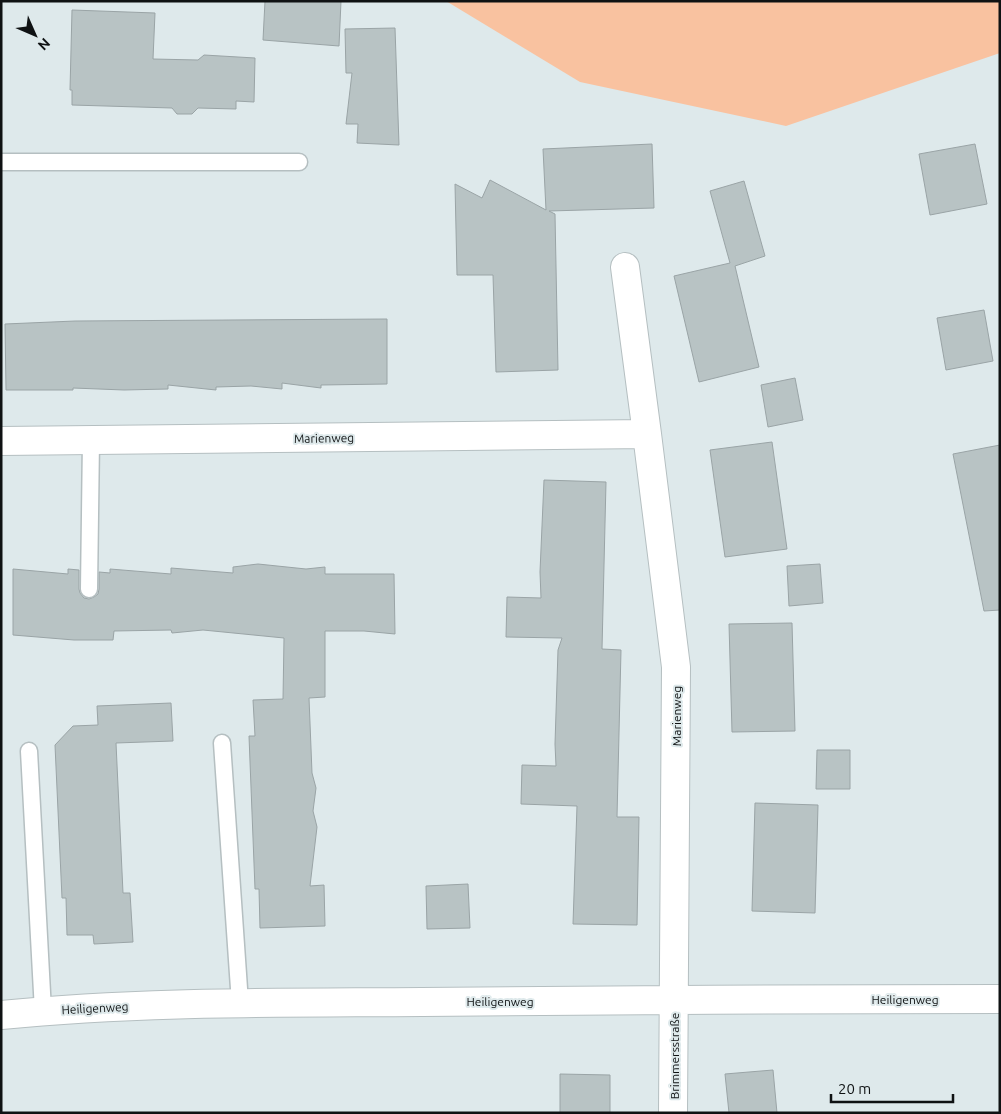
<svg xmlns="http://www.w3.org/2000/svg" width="1001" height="1114" font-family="Ubuntu,sans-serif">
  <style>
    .green { fill: #f9c2a0 }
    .building { fill: #b8c3c4; stroke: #9aa4a6 }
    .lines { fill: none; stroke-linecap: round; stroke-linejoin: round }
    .service-casing { stroke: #b5bfc1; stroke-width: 19 }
    .minor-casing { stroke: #b5bfc1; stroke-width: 30 }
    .service { stroke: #fff; stroke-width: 16 }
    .minor { stroke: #fff; stroke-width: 28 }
    .labels { text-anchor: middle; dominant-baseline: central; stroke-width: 4; stroke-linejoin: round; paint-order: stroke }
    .street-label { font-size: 12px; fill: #0f1213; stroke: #dee9eb }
  </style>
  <rect width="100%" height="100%" fill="#dee9eb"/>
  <path class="green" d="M 446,1 L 1000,1 L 1000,53 L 786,126 L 580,82 Z"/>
  <path class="building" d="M 265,1 L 341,1 L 339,46 L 263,40 Z
    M 72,10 L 155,13 L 153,59 L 198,60 L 204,55 L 255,58 L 254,102 L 236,101 L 236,109 L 198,108 L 192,114 L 177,114 L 172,108 L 72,105 L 72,90 L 70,90 Z
    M 395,28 L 399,145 L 357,143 L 358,124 L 346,124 L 352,73 L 346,73 L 345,29 Z
    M 652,144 L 654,208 L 549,211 L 555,214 L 558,370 L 496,372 L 493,275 L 457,275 L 455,184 L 482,198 L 490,180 L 546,210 L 543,149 Z
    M 975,144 L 987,204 L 930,215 L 919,154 Z
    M 744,181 L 765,256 L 735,266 L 759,367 L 699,382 L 674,276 L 730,263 L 710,191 Z
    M 984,310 L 993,361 L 946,370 L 937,318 Z
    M 387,319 L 387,384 L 321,385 L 321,388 L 282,383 L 282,389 L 251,386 L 216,387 L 216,390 L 168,385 L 168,389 L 124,390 L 73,388 L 73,390 L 6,390 L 5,324 L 75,321 Z
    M 795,378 L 803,420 L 768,427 L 761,385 Z
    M 772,442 L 787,549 L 725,557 L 710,450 Z
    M 1000,445 L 1000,610 L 984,611 L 953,454 Z
    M 544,480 L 606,482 L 602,649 L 621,650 L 617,817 L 639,817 L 637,925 L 573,924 L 577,806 L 521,804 L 522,765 L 556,766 L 555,744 L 558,650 L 562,638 L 506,637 L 507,597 L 541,598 L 540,572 Z
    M 258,564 L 306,569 L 325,567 L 325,574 L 394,574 L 395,634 L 364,631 L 325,631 L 325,697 L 309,698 L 312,773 L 316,788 L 313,811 L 317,827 L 310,886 L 324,885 L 325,926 L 260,928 L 259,889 L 255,889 L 249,736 L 255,736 L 253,700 L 283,699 L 284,638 L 203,630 L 172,633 L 171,630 L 114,631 L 113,640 L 74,640 L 13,635 L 13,569 L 68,574 L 68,569 L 79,570 L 79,589 L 80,593 L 84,598 L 89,599 L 94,597 L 98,594 L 99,589 L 99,572 L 110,573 L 110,569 L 171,574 L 171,568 L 233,573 L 233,567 Z
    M 820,564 L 823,603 L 789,606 L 787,566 Z
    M 792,623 L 795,731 L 732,732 L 729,624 Z
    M 171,703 L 173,741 L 116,743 L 123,893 L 130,893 L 133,942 L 94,944 L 93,935 L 67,935 L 66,898 L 62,898 L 55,745 L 73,726 L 98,725 L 97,706 Z
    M 817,750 L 850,750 L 850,789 L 816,789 Z
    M 755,803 L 818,805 L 815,913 L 752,911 Z
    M 468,884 L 470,928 L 427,929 L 426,886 Z
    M 773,1070 L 777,1113 L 729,1113 L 725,1074 Z
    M 560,1074 L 610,1075 L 610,1113 L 560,1113 Z"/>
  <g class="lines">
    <defs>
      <path id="service" d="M 1,162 L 299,162
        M 89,589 L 91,440
        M 222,743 L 240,1003
        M 29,751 L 43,1011"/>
      <path id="minor" d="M 625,267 L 647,434
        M 1,441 L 647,434 L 676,667 L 673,1113
        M 1,1015 C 141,1001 282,1003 422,1002 C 615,1000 807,999 1000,999"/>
    </defs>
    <use href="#service" class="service-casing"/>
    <use href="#minor" class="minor-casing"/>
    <use href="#service" class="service"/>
    <use href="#minor" class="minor"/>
  </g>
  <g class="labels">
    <g class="street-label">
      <text transform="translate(324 438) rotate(-1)">Marienweg</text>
      <text transform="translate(676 716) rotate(-90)">Marienweg</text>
      <text x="905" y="999">Heiligenweg</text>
      <text x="500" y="1001">Heiligenweg</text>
      <text transform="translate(95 1008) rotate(-3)">Heiligenweg</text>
      <text transform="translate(674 1056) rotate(-90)">Brimmersstraße</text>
    </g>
  </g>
  <rect width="1001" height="1114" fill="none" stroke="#0f1213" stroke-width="5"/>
  <g transform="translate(35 35) rotate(135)" stroke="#dee9eb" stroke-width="4" paint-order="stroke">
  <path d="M0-4L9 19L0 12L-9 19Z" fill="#0f1213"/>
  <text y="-8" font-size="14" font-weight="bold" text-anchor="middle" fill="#0f1213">N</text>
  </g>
  <path d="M831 1094v8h122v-8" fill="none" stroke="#0f1213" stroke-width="2.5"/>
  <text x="838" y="1094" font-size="15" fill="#0f1213" stroke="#dee9eb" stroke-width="4" paint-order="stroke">20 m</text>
</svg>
